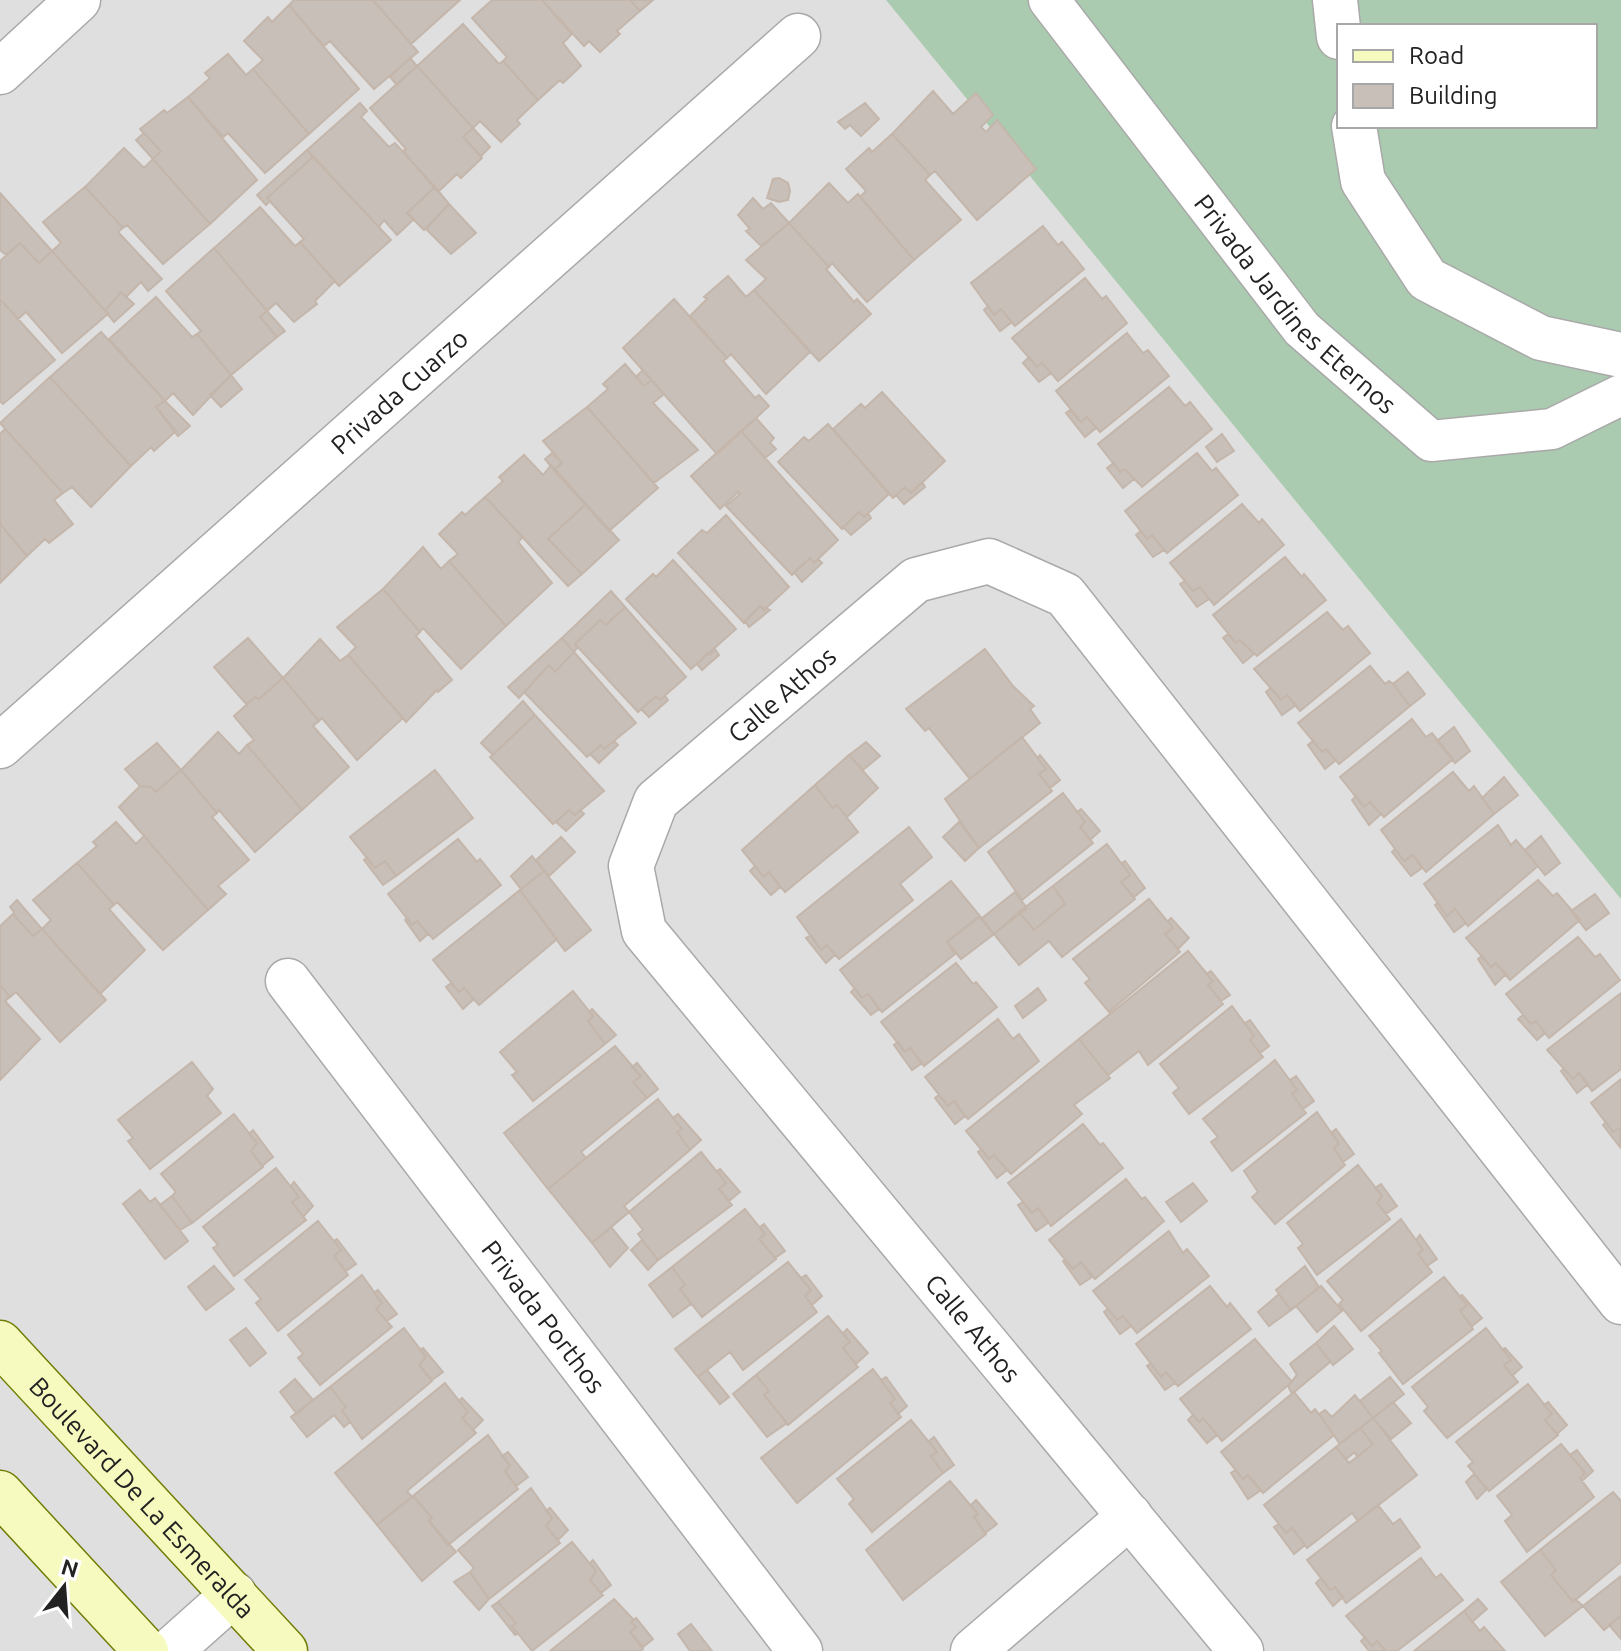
<svg xmlns="http://www.w3.org/2000/svg" width="1621" height="1651" font-family="Ubuntu,sans-serif">
  <style>
    .residential { fill: #e0dfdf; fill-rule: evenodd }
    .cemetery { fill: #aacbaf; fill-rule: evenodd }
    .building { fill: #c7bfb8; stroke: #c4b6ab; stroke-width: 2 }
    .lines { fill: none; stroke-linecap: round; stroke-linejoin: round }
    .lane-casing { stroke: #a9a9a9; stroke-width: 43 }
    .street-casing { stroke: #a9a9a9; stroke-width: 47 }
    .secondary-casing { stroke: #707d05; stroke-width: 47 }
    .lane { stroke: #fff; stroke-width: 40 }
    .street { stroke: #fff; stroke-width: 44 }
    .secondary { stroke: #f7fabf; stroke-width: 44 }
    .labels { text-anchor: middle; dominant-baseline: central; stroke-width: 7; stroke-linejoin: round; paint-order: stroke }
    .street-label { font-size: 26px; fill: #222; stroke: #fff }
  </style>
  <rect width="100%" height="100%" fill="#f2efe9"/>
  <path class="residential" d="M 0,0 L 1621,0 L 1621,1651 L 0,1651 ZM 1339,26 L 1595,26 L 1595,126 L 1339,126 Z"/>
  <path class="cemetery" d="M 886,0 L 1621,0 L 1621,899 ZM 1339,26 L 1595,26 L 1595,126 L 1339,126 Z"/>
  <path class="building" d="M 294,0 L 373,0 L 418,52 L 374,89 L 330,41 L 324,46 L 289,5 Z
    M 373,0 L 460,0 L 411,44 Z
    M 492,0 L 542,0 L 572,34 L 563,43 L 581,66 L 563,83 L 560,80 L 538,100 L 503,61 L 507,57 L 472,18 Z
    M 542,0 L 630,0 L 640,11 L 617,31 L 620,34 L 600,52 L 589,41 L 584,46 Z
    M 630,0 L 653,0 L 640,11 Z
    M 289,5 L 359,89 L 309,134 L 253,69 L 263,60 L 244,41 L 268,17 L 272,22 Z
    M 463,24 L 499,64 L 503,61 L 538,100 L 517,120 L 520,124 L 501,142 L 480,121 L 473,128 L 417,66 Z
    M 228,54 L 246,75 L 253,69 L 309,134 L 265,173 L 228,133 L 223,137 L 188,97 L 210,78 L 205,73 Z
    M 410,58 L 417,66 L 397,85 L 390,77 Z
    M 417,66 L 473,128 L 463,137 L 482,158 L 461,178 L 457,174 L 438,192 L 403,151 L 406,149 L 370,108 Z
    M 933,91 L 953,114 L 976,93 L 993,115 L 981,127 L 986,132 L 997,120 L 1036,169 L 977,220 L 935,171 L 930,175 L 892,134 Z
    M 188,97 L 257,180 L 210,224 L 153,159 L 161,151 L 140,129 L 164,110 L 167,113 Z
    M 360,103 L 367,111 L 361,117 L 389,147 L 395,143 L 435,187 L 407,213 L 414,219 L 397,235 L 384,220 L 379,227 L 307,150 Z
    M 865,103 L 879,119 L 861,136 L 850,125 L 845,129 L 838,122 Z
    M 473,128 L 490,147 L 481,156 L 463,137 Z
    M 144,133 L 161,151 L 153,159 L 136,140 Z
    M 892,134 L 930,175 L 925,180 L 961,220 L 914,260 L 860,197 L 866,191 L 846,169 L 869,148 L 872,152 Z
    M 124,148 L 144,168 L 153,159 L 210,224 L 163,264 L 127,225 L 123,228 L 85,187 Z
    M 307,150 L 313,157 L 267,198 L 270,201 L 266,205 L 257,195 Z
    M 313,157 L 391,240 L 339,286 L 300,242 L 304,239 L 267,198 Z
    M 779,178 L 788,183 L 790,191 L 788,200 L 779,202 L 767,198 L 773,179 Z
    M 829,183 L 848,203 L 858,194 L 914,260 L 867,302 L 832,263 L 829,267 L 789,223 Z
    M 85,187 L 123,228 L 118,232 L 162,279 L 148,291 L 141,282 L 126,297 L 121,292 L 105,311 L 52,251 L 61,243 L 43,222 Z
    M 435,187 L 449,204 L 424,230 L 407,213 Z
    M 0,193 L 52,251 L 39,263 L 20,243 L 6,255 L 0,250 Z
    M 753,198 L 763,209 L 771,203 L 789,223 L 761,246 L 746,231 L 750,229 L 738,215 Z
    M 449,204 L 476,233 L 451,254 L 426,229 Z
    M 260,207 L 295,246 L 300,242 L 335,281 L 315,301 L 317,304 L 294,322 L 276,303 L 267,311 L 214,248 Z
    M 789,223 L 829,267 L 826,269 L 854,302 L 857,299 L 871,314 L 819,361 L 754,290 L 766,279 L 746,260 Z
    M 1043,226 L 1058,245 L 1062,242 L 1084,269 L 1015,326 L 1001,309 L 994,315 L 971,283 Z
    M 20,243 L 39,263 L 52,251 L 108,314 L 62,353 L 26,312 L 18,319 L 0,299 L 0,261 Z
    M 214,248 L 267,311 L 260,317 L 277,337 L 231,375 L 197,334 L 201,331 L 166,291 Z
    M 728,276 L 746,297 L 754,290 L 810,352 L 766,394 L 731,354 L 727,358 L 690,316 L 707,299 L 704,297 Z
    M 1085,278 L 1102,299 L 1106,296 L 1127,323 L 1058,381 L 1042,363 L 1037,367 L 1012,338 Z
    M 121,292 L 134,304 L 114,322 L 105,311 Z
    M 156,297 L 192,337 L 197,334 L 231,375 L 193,415 L 173,393 L 165,401 L 109,339 Z
    M 0,299 L 55,360 L 3,404 L 0,401 Z
    M 674,299 L 727,358 L 723,361 L 755,398 L 759,395 L 769,406 L 717,454 L 623,348 Z
    M 988,306 L 994,315 L 1001,309 L 1012,322 L 1000,331 L 984,310 Z
    M 267,311 L 285,331 L 277,337 L 260,317 Z
    M 101,332 L 165,401 L 156,407 L 176,431 L 154,451 L 151,447 L 131,466 L 50,377 Z
    M 1127,333 L 1143,353 L 1148,350 L 1169,376 L 1100,432 L 1087,417 L 1081,422 L 1056,391 Z
    M 1029,357 L 1037,367 L 1042,363 L 1051,373 L 1039,382 L 1023,363 Z
    M 625,364 L 644,386 L 652,380 L 664,394 L 653,403 L 698,450 L 654,483 L 587,407 L 608,389 L 603,384 Z
    M 643,370 L 652,380 L 644,386 L 636,377 Z
    M 231,375 L 242,389 L 221,407 L 210,395 Z
    M 50,377 L 131,466 L 91,507 L 72,487 L 63,493 L 0,423 Z
    M 1169,387 L 1185,406 L 1190,402 L 1212,429 L 1142,487 L 1125,469 L 1120,472 L 1098,444 Z
    M 882,392 L 945,461 L 911,493 L 905,487 L 893,498 L 833,429 L 861,404 L 865,408 Z
    M 165,401 L 190,426 L 178,436 L 156,407 Z
    M 587,407 L 658,488 L 609,531 L 554,470 L 562,463 L 543,441 Z
    M 1070,410 L 1081,422 L 1087,417 L 1096,428 L 1085,437 L 1066,413 Z
    M 756,418 L 774,438 L 770,443 L 776,449 L 765,458 L 741,431 Z
    M 828,424 L 889,494 L 864,517 L 859,512 L 842,529 L 778,462 L 804,437 L 809,441 Z
    M 5,429 L 63,493 L 54,500 L 73,524 L 49,543 L 45,539 L 27,556 L 0,524 L 0,434 Z
    M 741,431 L 838,540 L 814,563 L 810,558 L 792,575 L 726,506 L 740,494 L 738,492 L 720,509 L 691,476 Z
    M 1222,434 L 1234,451 L 1217,462 L 1206,447 Z
    M 552,453 L 562,463 L 554,470 L 545,459 Z
    M 1197,453 L 1212,471 L 1216,468 L 1238,495 L 1167,553 L 1152,535 L 1147,539 L 1125,511 Z
    M 524,455 L 543,475 L 551,465 L 586,504 L 548,539 L 582,574 L 568,586 L 485,497 L 503,481 L 499,477 Z
    M 1114,463 L 1120,472 L 1125,469 L 1134,479 L 1123,488 L 1107,468 Z
    M 922,482 L 925,487 L 904,504 L 896,495 L 905,487 L 911,493 Z
    M 485,497 L 523,537 L 518,542 L 552,583 L 506,626 L 449,561 L 458,554 L 439,534 L 462,512 L 465,515 Z
    M 586,504 L 619,540 L 582,574 L 548,539 Z
    M 1242,504 L 1259,523 L 1262,519 L 1284,545 L 1214,605 L 1200,587 L 1193,591 L 1170,563 Z
    M 859,512 L 864,517 L 868,513 L 871,518 L 851,535 L 843,527 Z
    M 726,515 L 789,587 L 764,610 L 760,606 L 744,623 L 678,553 L 702,530 L 707,533 Z
    M 0,524 L 27,556 L 0,583 Z
    M 1141,531 L 1147,539 L 1152,535 L 1164,550 L 1153,557 L 1136,535 Z
    M 423,547 L 441,569 L 449,561 L 506,626 L 461,669 L 423,628 L 420,632 L 383,589 Z
    M 1285,557 L 1302,577 L 1304,574 L 1326,600 L 1257,656 L 1240,640 L 1236,643 L 1213,615 Z
    M 810,558 L 814,563 L 818,559 L 822,563 L 802,582 L 794,572 Z
    M 673,560 L 736,629 L 691,669 L 626,599 L 653,574 L 656,577 Z
    M 1185,581 L 1193,591 L 1200,587 L 1209,599 L 1197,607 L 1180,584 Z
    M 383,589 L 420,632 L 416,636 L 452,680 L 438,692 L 437,690 L 406,722 L 348,655 L 356,647 L 337,627 Z
    M 611,591 L 625,607 L 606,625 L 600,620 L 575,644 L 577,648 L 574,652 L 562,638 Z
    M 760,606 L 770,610 L 749,627 L 745,621 Z
    M 625,607 L 686,677 L 660,700 L 656,696 L 638,712 L 575,644 L 600,620 L 606,625 Z
    M 1327,612 L 1343,630 L 1348,626 L 1370,653 L 1300,711 L 1287,695 L 1281,700 L 1254,669 Z
    M 1228,634 L 1236,643 L 1240,640 L 1254,654 L 1243,663 L 1223,638 Z
    M 248,638 L 283,678 L 259,699 L 255,697 L 246,704 L 214,667 Z
    M 562,638 L 574,652 L 555,672 L 549,665 L 519,698 L 508,687 Z
    M 320,639 L 340,661 L 348,655 L 403,718 L 357,760 L 322,718 L 319,721 L 283,678 Z
    M 715,649 L 719,655 L 702,670 L 697,664 L 709,652 L 711,654 Z
    M 985,649 L 1013,686 L 1034,706 L 1030,709 L 1040,723 L 970,779 L 929,728 L 925,731 L 906,709 Z
    M 574,652 L 636,723 L 604,749 L 601,745 L 587,757 L 524,692 L 549,665 L 555,672 Z
    M 1370,666 L 1385,684 L 1389,681 L 1393,684 L 1410,706 L 1339,764 L 1326,749 L 1322,752 L 1298,723 Z
    M 1408,672 L 1425,694 L 1410,706 L 1393,684 Z
    M 283,678 L 319,721 L 313,726 L 349,767 L 302,810 L 247,745 L 254,740 L 234,716 L 255,697 L 259,699 Z
    M 1271,688 L 1281,700 L 1287,695 L 1296,705 L 1282,715 L 1266,692 Z
    M 656,696 L 660,700 L 665,696 L 668,700 L 649,717 L 641,709 Z
    M 523,701 L 535,715 L 493,755 L 481,743 Z
    M 535,715 L 604,791 L 575,815 L 569,810 L 553,824 L 490,757 Z
    M 1412,719 L 1426,737 L 1432,733 L 1453,759 L 1384,817 L 1370,802 L 1364,807 L 1340,777 Z
    M 1454,727 L 1470,751 L 1455,763 L 1437,741 Z
    M 218,732 L 239,754 L 247,745 L 302,810 L 255,852 L 219,810 L 217,813 L 181,770 Z
    M 1022,737 L 1046,769 L 1039,774 L 1052,791 L 979,848 L 945,799 Z
    M 614,741 L 618,745 L 599,763 L 590,754 L 601,745 L 604,749 Z
    M 1313,741 L 1322,752 L 1326,749 L 1336,760 L 1325,769 L 1308,745 Z
    M 866,742 L 880,756 L 863,770 L 849,755 Z
    M 157,743 L 181,770 L 156,792 L 151,787 L 140,786 L 125,769 Z
    M 849,755 L 878,788 L 847,817 L 837,805 L 833,808 L 831,806 L 815,785 Z
    M 1040,755 L 1060,780 L 1050,788 L 1039,774 L 1046,769 L 1038,758 Z
    M 181,770 L 217,813 L 212,817 L 249,860 L 218,886 L 226,894 L 208,910 L 119,807 L 140,786 L 151,787 L 156,792 Z
    M 435,770 L 473,818 L 396,876 L 385,861 L 375,868 L 350,837 Z
    M 1453,772 L 1469,791 L 1474,786 L 1494,814 L 1426,872 L 1413,855 L 1404,861 L 1381,830 Z
    M 1504,777 L 1518,795 L 1494,814 L 1482,798 Z
    M 815,785 L 831,806 L 833,808 L 837,805 L 858,832 L 785,892 L 769,872 L 764,877 L 742,850 Z
    M 1063,793 L 1085,822 L 1080,827 L 1093,843 L 1022,900 L 988,852 Z
    M 1356,796 L 1364,807 L 1370,802 L 1381,814 L 1369,825 L 1352,800 Z
    M 1081,809 L 1100,831 L 1090,840 L 1080,827 L 1085,822 L 1077,812 Z
    M 569,810 L 575,815 L 580,810 L 584,814 L 566,831 L 556,822 Z
    M 116,822 L 136,844 L 144,836 L 208,910 L 163,950 L 117,902 L 114,905 L 77,863 L 97,846 L 93,842 Z
    M 959,822 L 979,848 L 965,861 L 943,837 Z
    M 1498,825 L 1511,845 L 1516,840 L 1538,866 L 1468,926 L 1455,909 L 1447,916 L 1424,884 Z
    M 909,827 L 932,857 L 900,884 L 913,900 L 839,959 L 827,945 L 821,950 L 797,917 Z
    M 1541,836 L 1560,863 L 1545,875 L 1525,850 Z
    M 561,837 L 575,852 L 549,876 L 536,860 Z
    M 458,839 L 477,862 L 480,859 L 501,885 L 433,939 L 417,921 L 412,925 L 388,894 Z
    M 1107,844 L 1130,875 L 1121,882 L 1135,899 L 1062,957 L 1049,941 L 1019,965 L 994,934 L 1019,912 L 1034,930 L 1065,904 L 1053,886 Z
    M 1395,849 L 1404,861 L 1413,855 L 1422,868 L 1411,876 L 1392,852 Z
    M 532,856 L 544,871 L 521,889 L 511,876 Z
    M 366,858 L 375,868 L 385,861 L 396,876 L 383,885 L 364,860 Z
    M 1125,861 L 1145,888 L 1134,897 L 1121,882 L 1130,875 L 1122,863 Z
    M 77,863 L 114,905 L 109,909 L 145,950 L 100,994 L 42,929 L 51,920 L 33,900 Z
    M 755,866 L 764,877 L 769,872 L 780,887 L 771,895 L 750,871 Z
    M 544,871 L 591,930 L 565,951 L 520,890 Z
    M 1538,880 L 1553,896 L 1557,893 L 1580,920 L 1510,980 L 1496,963 L 1491,967 L 1466,938 Z
    M 951,881 L 980,916 L 947,942 L 955,954 L 882,1012 L 868,994 L 862,998 L 840,970 Z
    M 1053,886 L 1065,904 L 1034,930 L 1019,912 Z
    M 520,890 L 557,939 L 479,1005 L 464,988 L 459,992 L 433,960 Z
    M 1015,892 L 1027,908 L 994,934 L 981,919 Z
    M 1595,894 L 1609,913 L 1586,930 L 1571,911 Z
    M 1149,899 L 1173,928 L 1165,934 L 1180,952 L 1109,1012 L 1085,983 L 1090,979 L 1073,959 Z
    M 17,900 L 42,929 L 33,936 L 13,914 L 14,912 L 10,907 Z
    M 1438,903 L 1447,916 L 1455,909 L 1466,923 L 1454,932 L 1435,905 Z
    M 13,914 L 33,936 L 42,929 L 106,1000 L 60,1042 L 16,992 L 10,997 L 0,985 L 0,926 Z
    M 980,916 L 994,934 L 961,959 L 947,942 Z
    M 408,918 L 412,925 L 417,921 L 428,934 L 420,941 L 405,920 Z
    M 1171,918 L 1189,938 L 1178,949 L 1165,934 L 1173,928 L 1168,921 Z
    M 811,935 L 821,950 L 827,945 L 835,955 L 826,963 L 806,938 Z
    M 1578,937 L 1595,957 L 1600,954 L 1620,980 L 1549,1038 L 1536,1021 L 1531,1024 L 1506,994 Z
    M 1188,951 L 1213,981 L 1208,985 L 1223,1004 L 1148,1065 L 1139,1051 L 1108,1075 L 1079,1039 Z
    M 1482,956 L 1491,967 L 1496,963 L 1506,974 L 1495,985 L 1478,959 Z
    M 956,963 L 973,984 L 976,982 L 997,1007 L 924,1066 L 910,1048 L 905,1052 L 881,1022 Z
    M 1211,971 L 1230,995 L 1221,1001 L 1208,985 L 1213,981 L 1206,974 Z
    M 451,983 L 459,992 L 464,988 L 474,999 L 463,1009 L 446,987 Z
    M 0,985 L 10,997 L 5,1001 L 40,1039 L 0,1080 Z
    M 855,988 L 862,998 L 868,994 L 879,1009 L 871,1015 L 851,992 Z
    M 1038,988 L 1046,1000 L 1023,1018 L 1015,1006 Z
    M 573,991 L 593,1016 L 588,1021 L 605,1044 L 533,1101 L 512,1075 L 517,1072 L 500,1052 Z
    M 1621,993 L 1621,1069 L 1592,1091 L 1579,1073 L 1573,1079 L 1547,1050 Z
    M 1232,1006 L 1254,1036 L 1250,1040 L 1263,1057 L 1189,1114 L 1173,1093 L 1179,1088 L 1160,1064 Z
    M 592,1009 L 616,1035 L 605,1044 L 588,1021 L 593,1016 L 589,1012 Z
    M 1523,1015 L 1531,1024 L 1536,1021 L 1545,1033 L 1537,1040 L 1518,1019 Z
    M 998,1019 L 1013,1039 L 1019,1034 L 1039,1061 L 968,1119 L 954,1101 L 948,1106 L 925,1077 Z
    M 1250,1020 L 1269,1046 L 1260,1053 L 1250,1040 L 1254,1036 L 1245,1023 Z
    M 1079,1039 L 1110,1078 L 1074,1105 L 1082,1114 L 1011,1174 L 994,1155 L 989,1159 L 966,1131 Z
    M 898,1042 L 905,1052 L 910,1048 L 922,1063 L 912,1070 L 894,1045 Z
    M 615,1046 L 641,1076 L 633,1082 L 647,1098 L 581,1152 L 586,1158 L 548,1189 L 504,1133 Z
    M 1275,1060 L 1297,1090 L 1292,1094 L 1306,1113 L 1232,1171 L 1211,1142 L 1218,1137 L 1203,1119 Z
    M 192,1062 L 213,1089 L 207,1096 L 221,1113 L 150,1169 L 128,1141 L 133,1138 L 118,1120 Z
    M 637,1063 L 658,1089 L 647,1098 L 633,1082 L 641,1076 L 632,1067 Z
    M 1564,1069 L 1573,1079 L 1579,1073 L 1588,1084 L 1577,1093 L 1561,1071 Z
    M 1296,1076 L 1314,1101 L 1303,1109 L 1292,1094 L 1297,1090 L 1290,1080 Z
    M 1621,1079 L 1621,1128 L 1613,1132 L 1591,1103 Z
    M 939,1095 L 948,1106 L 954,1101 L 965,1116 L 955,1124 L 935,1098 Z
    M 658,1099 L 682,1129 L 677,1132 L 690,1150 L 624,1206 L 629,1212 L 592,1243 L 548,1189 Z
    M 1317,1112 L 1339,1144 L 1334,1148 L 1345,1165 L 1275,1224 L 1252,1197 L 1258,1192 L 1244,1171 Z
    M 234,1114 L 257,1143 L 251,1151 L 263,1167 L 192,1223 L 172,1196 L 176,1192 L 161,1174 Z
    M 678,1114 L 701,1140 L 690,1150 L 677,1132 L 682,1129 L 673,1118 Z
    M 1606,1122 L 1613,1132 L 1621,1128 L 1620,1147 L 1603,1125 Z
    M 1083,1124 L 1100,1145 L 1103,1143 L 1123,1168 L 1051,1226 L 1038,1208 L 1032,1213 L 1008,1183 Z
    M 1336,1129 L 1354,1154 L 1343,1162 L 1334,1148 L 1339,1144 L 1332,1132 Z
    M 253,1130 L 273,1157 L 262,1166 L 251,1151 L 257,1143 L 249,1134 Z
    M 982,1149 L 989,1159 L 994,1155 L 1007,1170 L 997,1178 L 978,1152 Z
    M 701,1152 L 726,1183 L 719,1189 L 732,1205 L 658,1260 L 638,1234 L 643,1230 L 629,1212 Z
    M 1358,1165 L 1382,1196 L 1377,1203 L 1390,1219 L 1317,1275 L 1298,1248 L 1303,1244 L 1287,1223 Z
    M 276,1168 L 299,1197 L 292,1202 L 306,1220 L 234,1276 L 213,1248 L 218,1245 L 203,1227 Z
    M 720,1169 L 740,1192 L 729,1201 L 719,1189 L 726,1183 L 717,1171 Z
    M 1126,1179 L 1142,1199 L 1145,1197 L 1164,1221 L 1095,1279 L 1081,1262 L 1073,1269 L 1049,1240 Z
    M 294,1182 L 313,1206 L 303,1217 L 292,1202 L 299,1197 L 291,1186 Z
    M 1193,1183 L 1207,1201 L 1181,1222 L 1166,1202 Z
    M 1381,1184 L 1397,1206 L 1386,1214 L 1377,1203 L 1382,1196 L 1375,1188 Z
    M 140,1190 L 150,1202 L 155,1198 L 188,1241 L 165,1259 L 123,1204 Z
    M 172,1196 L 192,1223 L 180,1230 L 160,1205 Z
    M 1023,1202 L 1032,1213 L 1038,1208 L 1048,1223 L 1036,1231 L 1018,1205 Z
    M 745,1209 L 765,1234 L 759,1239 L 776,1259 L 702,1317 L 680,1289 L 685,1285 L 672,1267 Z
    M 1401,1219 L 1423,1250 L 1418,1254 L 1432,1272 L 1361,1331 L 1339,1304 L 1343,1300 L 1327,1281 Z
    M 318,1221 L 341,1250 L 334,1256 L 348,1275 L 278,1331 L 256,1303 L 261,1299 L 245,1280 Z
    M 764,1224 L 785,1251 L 775,1258 L 759,1239 L 765,1234 L 760,1227 Z
    M 611,1227 L 628,1248 L 610,1267 L 592,1243 Z
    M 1169,1231 L 1183,1253 L 1187,1249 L 1209,1276 L 1137,1333 L 1123,1316 L 1117,1320 L 1093,1291 Z
    M 1420,1235 L 1437,1259 L 1427,1266 L 1418,1254 L 1423,1250 L 1416,1240 Z
    M 337,1239 L 356,1264 L 346,1271 L 334,1256 L 341,1250 L 334,1241 Z
    M 642,1240 L 658,1260 L 648,1270 L 631,1250 Z
    M 1065,1259 L 1073,1269 L 1081,1262 L 1092,1277 L 1080,1285 L 1063,1261 Z
    M 788,1262 L 811,1290 L 805,1296 L 817,1312 L 743,1370 L 730,1352 L 698,1377 L 675,1349 Z
    M 214,1266 L 234,1289 L 206,1310 L 188,1287 Z
    M 1305,1266 L 1319,1287 L 1291,1310 L 1276,1290 Z
    M 672,1267 L 685,1285 L 680,1289 L 691,1304 L 673,1317 L 649,1285 Z
    M 362,1275 L 382,1303 L 376,1309 L 392,1327 L 320,1385 L 298,1358 L 303,1354 L 288,1335 Z
    M 806,1275 L 822,1296 L 812,1305 L 805,1296 L 811,1290 L 801,1278 Z
    M 1444,1277 L 1467,1305 L 1460,1311 L 1473,1329 L 1403,1384 L 1379,1353 L 1382,1351 L 1369,1336 Z
    M 1210,1286 L 1227,1307 L 1230,1303 L 1251,1329 L 1178,1386 L 1166,1372 L 1161,1377 L 1136,1344 Z
    M 1321,1286 L 1342,1311 L 1317,1332 L 1296,1306 Z
    M 378,1290 L 397,1314 L 387,1321 L 376,1309 L 382,1303 L 374,1293 Z
    M 1279,1294 L 1291,1310 L 1269,1326 L 1258,1312 Z
    M 1462,1295 L 1482,1318 L 1472,1326 L 1460,1311 L 1467,1305 L 1460,1296 Z
    M 1108,1309 L 1117,1320 L 1123,1316 L 1131,1326 L 1120,1334 L 1104,1312 Z
    M 828,1316 L 850,1342 L 843,1348 L 858,1367 L 788,1425 L 764,1395 L 769,1391 L 756,1375 Z
    M 1334,1326 L 1353,1349 L 1333,1365 L 1316,1343 Z
    M 246,1328 L 266,1353 L 250,1366 L 230,1340 Z
    M 404,1328 L 426,1357 L 419,1365 L 432,1381 L 362,1439 L 342,1410 L 346,1407 L 330,1387 Z
    M 1486,1328 L 1511,1360 L 1504,1365 L 1518,1382 L 1447,1438 L 1424,1411 L 1428,1407 L 1412,1387 Z
    M 847,1329 L 868,1353 L 856,1364 L 843,1348 L 850,1342 L 843,1333 Z
    M 1255,1339 L 1292,1382 L 1222,1441 L 1203,1418 L 1199,1422 L 1180,1399 Z
    M 1316,1343 L 1330,1362 L 1292,1394 L 1288,1386 L 1297,1375 L 1290,1364 Z
    M 423,1348 L 443,1372 L 432,1380 L 419,1365 L 426,1357 L 420,1350 Z
    M 1505,1348 L 1522,1367 L 1512,1376 L 1504,1365 L 1511,1360 L 1503,1349 Z
    M 1151,1363 L 1161,1377 L 1166,1372 L 1175,1383 L 1165,1390 L 1147,1366 Z
    M 873,1369 L 895,1399 L 890,1403 L 901,1417 L 797,1503 L 761,1458 Z
    M 707,1370 L 729,1397 L 720,1404 L 698,1377 Z
    M 756,1375 L 769,1391 L 764,1395 L 787,1423 L 767,1437 L 733,1394 Z
    M 886,1377 L 907,1406 L 898,1414 L 890,1403 L 895,1399 L 881,1380 Z
    M 1390,1377 L 1404,1394 L 1373,1418 L 1360,1401 Z
    M 295,1379 L 313,1400 L 297,1414 L 280,1392 Z
    M 445,1383 L 468,1412 L 462,1418 L 476,1433 L 407,1491 L 412,1497 L 377,1525 L 335,1473 Z
    M 1528,1384 L 1552,1414 L 1545,1420 L 1558,1435 L 1489,1491 L 1468,1466 L 1473,1462 L 1456,1442 Z
    M 330,1387 L 346,1407 L 342,1410 L 350,1422 L 344,1427 L 334,1415 L 307,1437 L 291,1417 Z
    M 1294,1392 L 1311,1413 L 1315,1409 L 1334,1435 L 1263,1493 L 1248,1475 L 1243,1479 L 1221,1452 Z
    M 1355,1395 L 1373,1418 L 1340,1444 L 1319,1414 L 1325,1410 L 1332,1417 Z
    M 462,1398 L 483,1420 L 473,1430 L 462,1418 L 468,1412 L 459,1401 Z
    M 1393,1402 L 1411,1423 L 1391,1439 L 1373,1418 Z
    M 1548,1402 L 1567,1425 L 1557,1434 L 1545,1420 L 1552,1414 L 1544,1405 Z
    M 1193,1415 L 1199,1422 L 1203,1418 L 1217,1435 L 1207,1443 L 1188,1420 Z
    M 1373,1418 L 1417,1475 L 1358,1521 L 1352,1513 L 1307,1548 L 1292,1528 L 1286,1533 L 1264,1505 L 1336,1447 L 1349,1463 L 1357,1457 L 1373,1444 L 1360,1428 Z
    M 911,1420 L 937,1452 L 931,1456 L 943,1473 L 872,1532 L 849,1504 L 854,1499 L 837,1479 Z
    M 1360,1428 L 1373,1444 L 1357,1457 L 1355,1452 L 1346,1459 L 1336,1447 Z
    M 488,1435 L 510,1466 L 505,1471 L 518,1489 L 448,1545 L 429,1521 L 432,1518 L 413,1496 Z
    M 934,1437 L 954,1465 L 943,1473 L 931,1456 L 937,1452 L 929,1441 Z
    M 1561,1444 L 1585,1473 L 1580,1478 L 1594,1497 L 1527,1552 L 1505,1521 L 1512,1515 L 1497,1496 Z
    M 1577,1450 L 1593,1471 L 1582,1481 L 1580,1478 L 1585,1473 L 1570,1455 Z
    M 508,1452 L 528,1477 L 516,1486 L 505,1471 L 510,1466 L 502,1456 Z
    M 1235,1470 L 1243,1479 L 1248,1475 L 1261,1490 L 1248,1499 L 1231,1473 Z
    M 1474,1474 L 1487,1489 L 1477,1499 L 1466,1482 Z
    M 950,1481 L 978,1514 L 974,1517 L 986,1534 L 903,1600 L 866,1550 Z
    M 531,1488 L 552,1518 L 546,1526 L 560,1543 L 489,1599 L 470,1572 L 474,1568 L 458,1550 Z
    M 1613,1492 L 1621,1501 L 1621,1562 L 1573,1602 L 1551,1575 L 1556,1570 L 1540,1550 Z
    M 413,1496 L 432,1518 L 429,1521 L 456,1552 L 422,1581 L 377,1525 Z
    M 976,1500 L 997,1524 L 985,1533 L 974,1517 L 978,1514 L 971,1505 Z
    M 1378,1505 L 1393,1524 L 1400,1519 L 1420,1547 L 1346,1603 L 1335,1587 L 1330,1590 L 1307,1560 Z
    M 550,1508 L 568,1530 L 558,1540 L 546,1526 L 552,1518 L 546,1511 Z
    M 1279,1524 L 1286,1533 L 1292,1528 L 1305,1545 L 1294,1554 L 1274,1527 Z
    M 572,1542 L 596,1571 L 590,1580 L 603,1595 L 532,1651 L 512,1626 L 516,1623 L 498,1602 Z
    M 1540,1550 L 1556,1570 L 1551,1575 L 1573,1602 L 1575,1599 L 1583,1606 L 1545,1636 L 1501,1582 Z
    M 1421,1558 L 1436,1578 L 1441,1574 L 1463,1600 L 1397,1651 L 1386,1651 L 1377,1641 L 1372,1646 L 1346,1616 Z
    M 593,1560 L 611,1585 L 601,1593 L 590,1580 L 596,1571 L 590,1563 Z
    M 470,1572 L 489,1599 L 479,1610 L 454,1582 Z
    M 1621,1576 L 1621,1620 L 1619,1617 L 1604,1630 L 1583,1606 Z
    M 1321,1578 L 1330,1590 L 1335,1587 L 1343,1597 L 1333,1606 L 1316,1583 Z
    M 614,1599 L 634,1620 L 631,1622 L 636,1627 L 630,1632 L 643,1649 L 640,1651 L 550,1651 Z
    M 1478,1599 L 1487,1609 L 1472,1622 L 1464,1611 Z
    M 498,1602 L 516,1623 L 512,1626 L 517,1634 L 515,1635 L 492,1606 Z
    M 1464,1611 L 1480,1631 L 1484,1627 L 1505,1651 L 1414,1651 Z
    M 1619,1617 L 1621,1620 L 1621,1639 L 1609,1625 Z
    M 636,1618 L 653,1639 L 643,1647 L 630,1632 L 636,1627 L 631,1622 Z
    M 691,1624 L 712,1651 L 690,1651 L 678,1634 Z
    M 1365,1637 L 1372,1646 L 1377,1641 L 1386,1651 L 1369,1651 L 1361,1641 Z"/>
  <g class="lines">
    <defs>
      <g id="lane">
        <path id="s1" d="M 1049,0 L 1302,329 L 1431,441 L 1552,429 L 1621,395"/>
      </g>
      <g id="street">
        <path d="M 1335,0 L 1339,37"/>
        <path d="M 0,72 L 78,0"/>
        <path d="M 1354,126 L 1363,181 L 1427,279 L 1541,338 L 1621,355"/>
        <path id="s2" d="M 0,746 L 798,36"/>
        <path id="s3" d="M 288,981 L 800,1651"/>
        <path d="M 170,1651 L 234,1594"/>
        <path d="M 973,1651 L 1130,1516"/>
        <path id="s4" d="M 1241,1651 L 644,931 L 631,866 L 656,801 L 916,580 L 989,561 L 1065,595 L 1621,1302"/>
      </g>
      <g id="secondary">
        <path id="s5" d="M 0,1343 L 285,1651"/>
        <path d="M 0,1493 L 146,1651"/>
      </g>
    </defs>
    <use href="#lane" class="lane-casing"/>
    <use href="#street" class="street-casing"/>
    <use href="#secondary" class="secondary-casing"/>
    <use href="#lane" class="lane"/>
    <use href="#street" class="street"/>
    <use href="#secondary" class="secondary"/>
  </g>
  <g class="labels">
    <g class="street-label">
      <text stroke="none"><textPath href="#s1" startOffset="392">Privada Jardines Eternos</textPath></text>
      <text stroke="none"><textPath href="#s2" startOffset="534">Privada Cuarzo</textPath></text>
      <text stroke="none"><textPath href="#s4" startOffset="1236">Calle Athos</textPath></text>
      <text stroke="none"><textPath href="#s3" startOffset="422">Privada Porthos</textPath></text>
      <text transform="translate(973 1328) rotate(50)">Calle Athos</text>
      <text stroke="none"><textPath href="#s5" startOffset="210">Boulevard De La Esmeralda</textPath></text>
    </g>
  </g>
  <rect x="1337" y="24" width="260" height="104" fill="#ffffff" stroke="#a7a7a7" stroke-width="2"/>
  <rect x="1353" y="50" width="40" height="12" fill="#f7fabf" stroke="#a7a7a7" stroke-width="2"/>
  <text x="1409" y="64" font-size="24" fill="#222222">Road</text>
  <rect x="1353" y="84" width="40" height="24" fill="#c7bfb8" stroke="#a7a7a7" stroke-width="2"/>
  <text x="1409" y="104" font-size="24" fill="#222222">Building</text>
  <g transform="translate(64 1587) rotate(17)" stroke="#ffffff" stroke-width="6" paint-order="stroke">
  <path d="M0-6L14 30L0 20L-14 30Z" fill="#222222"/>
  <text y="-12" font-size="22" font-weight="bold" text-anchor="middle" fill="#222222">N</text>
  </g>
</svg>
